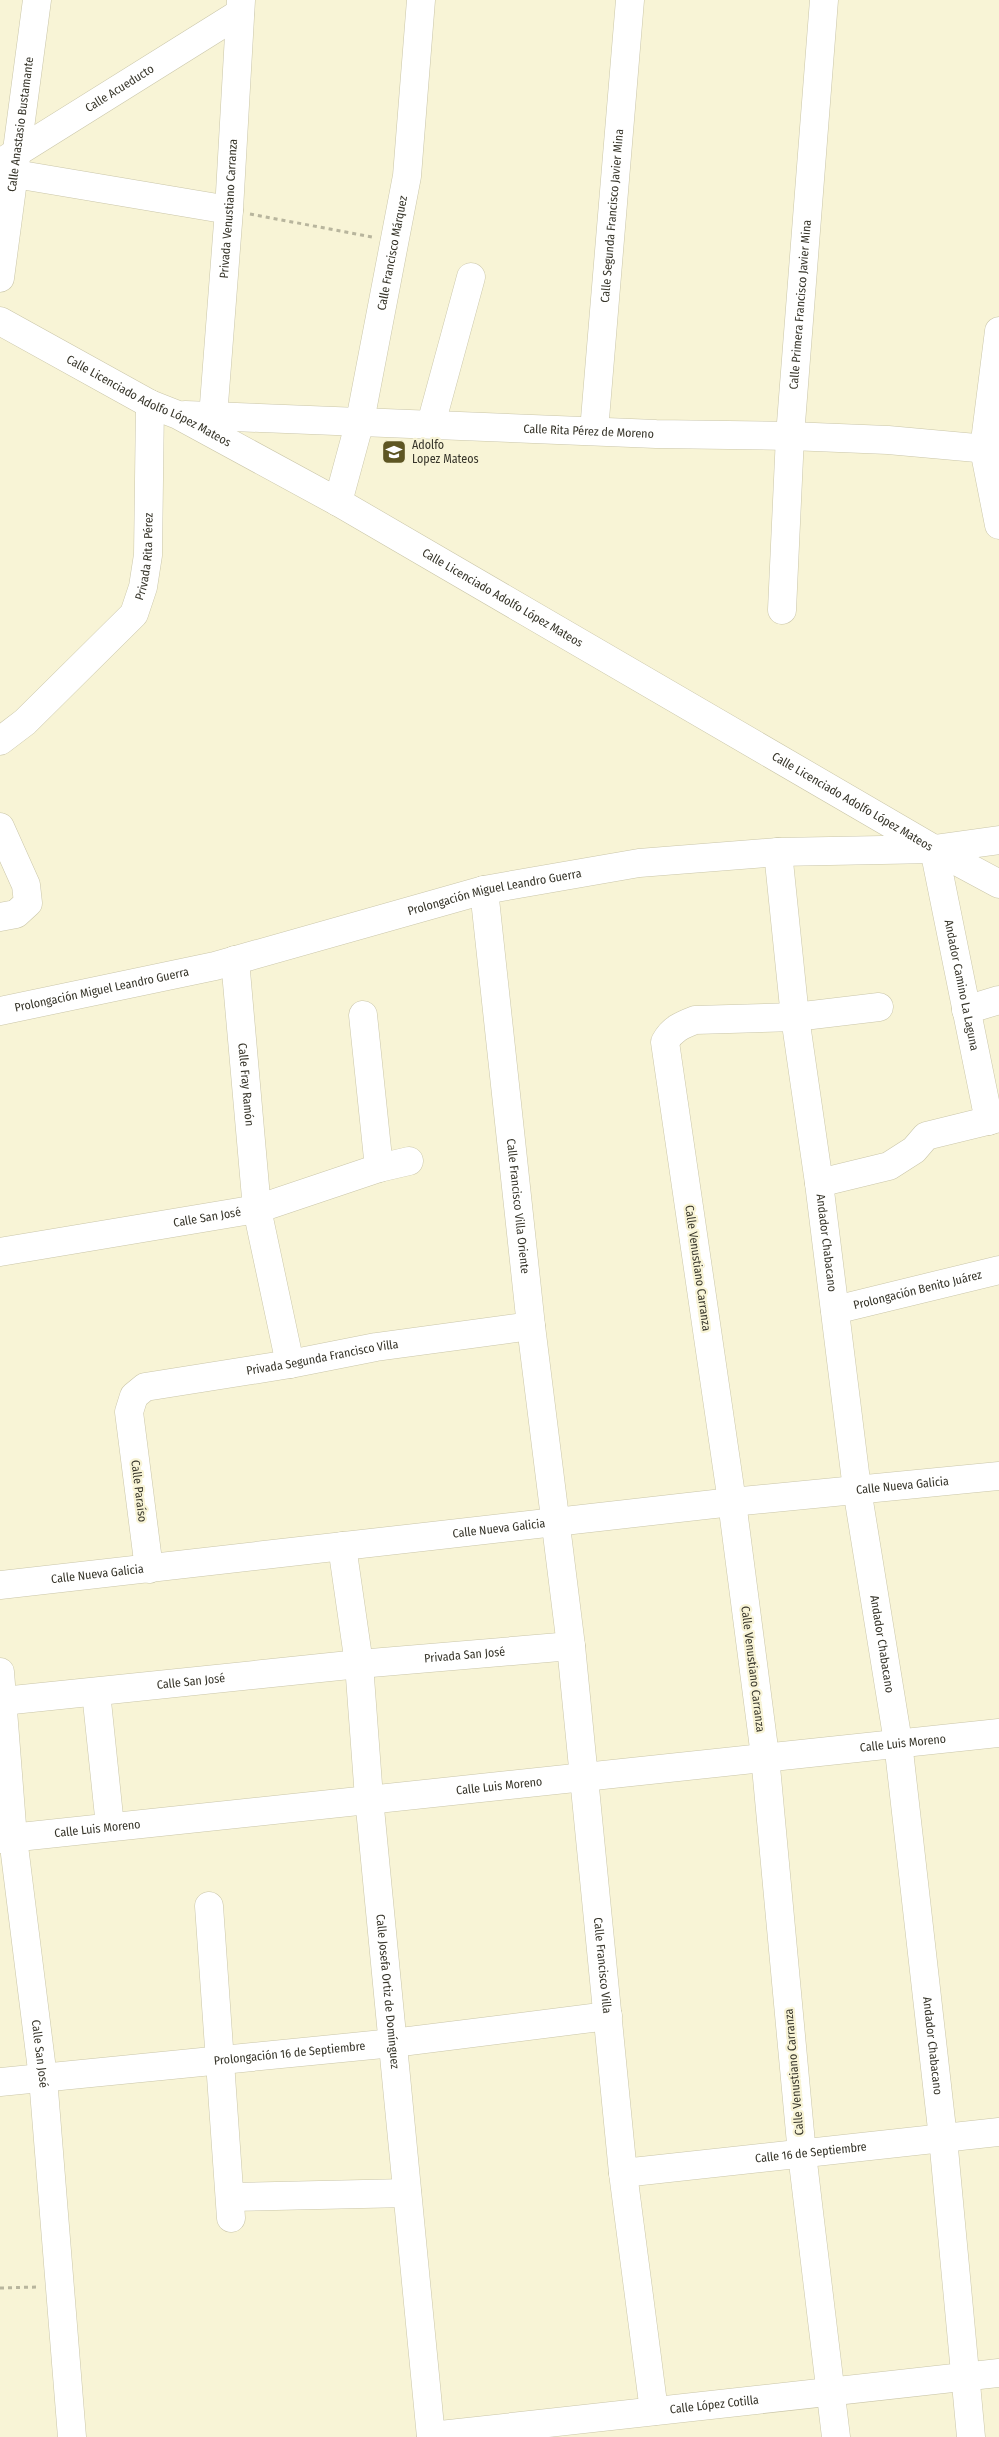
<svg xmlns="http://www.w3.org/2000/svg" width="999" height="2437" font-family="'Fira Sans Condensed',sans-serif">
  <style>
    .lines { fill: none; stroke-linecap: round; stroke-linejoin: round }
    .minor-casing { stroke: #cac6a9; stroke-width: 29 }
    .path { stroke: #b8b59d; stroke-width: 3; stroke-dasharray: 4 4; stroke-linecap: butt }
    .minor { stroke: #fff; stroke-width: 28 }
    .labels { text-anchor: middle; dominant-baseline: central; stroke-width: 4.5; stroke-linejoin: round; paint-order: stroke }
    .street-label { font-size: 12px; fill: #37352a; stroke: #f8f4d6 }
    .poi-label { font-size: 12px; fill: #37352a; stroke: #f8f4d6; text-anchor: start }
  </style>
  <rect width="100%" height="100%" fill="#f8f4d6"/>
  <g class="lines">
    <defs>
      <g id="minor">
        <path id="s1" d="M 0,163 L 240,13"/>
        <path d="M 15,174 L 229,210"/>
        <path id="s2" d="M 0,278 L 37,0"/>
        <path id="s3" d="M 0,321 L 150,404 L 178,415 L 338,502 L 934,849 L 999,884"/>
        <path d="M 999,331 L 984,449 L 999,525"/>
        <path id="s4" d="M 185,415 L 656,434 L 790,436 L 888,440 L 999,450"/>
        <path id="s5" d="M 213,417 L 229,210 L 241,0"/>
        <path d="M 431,424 L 471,277"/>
        <path id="s6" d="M 594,431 L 630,0"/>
        <path id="s7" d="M 338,502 L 360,421 L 407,176 L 421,0"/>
        <path id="s8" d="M 782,610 L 790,436 L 824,0"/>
        <path id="s9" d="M 0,741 L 25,722 L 134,614 L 143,587 L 148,555 L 150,404"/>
        <path d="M 0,827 L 26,885 L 28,903 L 16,914 L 0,917"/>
        <path id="s10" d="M 934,849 L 989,1121"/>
        <path id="s11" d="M 778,852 L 795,1017 L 819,1183 L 857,1489 L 898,1742 L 943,2138 L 971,2437"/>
        <path id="s12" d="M 484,890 L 531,1326 L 571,1646 L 623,2173 L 654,2411"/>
        <path id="s13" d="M 235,960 L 257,1209 L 290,1364"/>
        <path d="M 966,1010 L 999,1000"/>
        <path id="s14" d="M 0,1011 L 215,966 L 484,890 L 639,863 L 778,852 L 934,849 L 999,840"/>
        <path d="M 363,1015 L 379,1168"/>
        <path d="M 819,1183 L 889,1166 L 914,1150 L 926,1136 L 999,1118"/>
        <path id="s15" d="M 0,1252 L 257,1209 L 379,1168 L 409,1161"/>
        <path id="s16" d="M 835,1310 L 999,1270"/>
        <path id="s17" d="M 342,1546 L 359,1664 L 369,1798 L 431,2437"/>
        <path id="s18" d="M 149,1569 L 129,1412 L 134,1396 L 145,1387 L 290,1364 L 376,1347 L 531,1326"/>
        <path id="s19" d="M 0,1585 L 732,1502 L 999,1476"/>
        <path id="s20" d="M 0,1672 L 13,1838 L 43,2078 L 72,2437"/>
        <path d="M 96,1692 L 110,1826"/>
        <path id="s21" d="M 3,1701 L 359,1664 L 571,1646"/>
        <path id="s22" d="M 0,1839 L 999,1733"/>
        <path d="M 209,1906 L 231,2218"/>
        <path id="s23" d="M 0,2082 L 393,2043 L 608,2016"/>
        <path id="s24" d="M 623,2173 L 999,2132"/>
        <path d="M 230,2197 L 407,2193"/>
        <path id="s25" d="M 431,2436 L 999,2373"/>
        <path d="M 836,2437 L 802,2154 L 765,1756 L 732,1502 L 665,1042 C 672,1029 682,1025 695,1020 L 795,1017 L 879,1007"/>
      </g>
    </defs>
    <use href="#minor" class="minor-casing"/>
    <path class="path" d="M 250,214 L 372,237
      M 0,2288 L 37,2287"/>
    <use href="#minor" class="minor"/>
  </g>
  <defs>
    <symbol id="school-square" viewBox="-11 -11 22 22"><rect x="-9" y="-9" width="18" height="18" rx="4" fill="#5e5623" stroke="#f8f4d6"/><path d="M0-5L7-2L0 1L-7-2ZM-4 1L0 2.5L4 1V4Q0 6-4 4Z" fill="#fff"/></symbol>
  </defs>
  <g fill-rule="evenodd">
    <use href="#school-square" x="380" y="438" width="28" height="28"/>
  </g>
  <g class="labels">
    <g class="street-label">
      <text stroke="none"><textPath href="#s1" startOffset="141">Calle Acueducto</textPath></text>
      <text stroke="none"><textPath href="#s2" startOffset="155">Calle Anastasio Bustamante</textPath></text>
      <text stroke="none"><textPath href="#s5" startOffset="209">Privada Venustiano Carranza</textPath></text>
      <text stroke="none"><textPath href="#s6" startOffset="216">Calle Segunda Francisco Javier Mina</textPath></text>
      <text stroke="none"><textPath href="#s7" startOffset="255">Calle Francisco Márquez</textPath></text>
      <text stroke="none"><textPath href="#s8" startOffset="306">Calle Primera Francisco Javier Mina</textPath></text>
      <text stroke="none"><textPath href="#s3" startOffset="169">Calle Licenciado Adolfo López Mateos</textPath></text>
      <text stroke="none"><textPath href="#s4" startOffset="404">Calle Rita Pérez de Moreno</textPath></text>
      <text stroke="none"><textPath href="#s9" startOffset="244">Privada Rita Pérez</textPath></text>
      <text stroke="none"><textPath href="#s3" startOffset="574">Calle Licenciado Adolfo López Mateos</textPath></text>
      <text stroke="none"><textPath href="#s3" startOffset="979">Calle Licenciado Adolfo López Mateos</textPath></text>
      <text stroke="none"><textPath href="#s14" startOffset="509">Prolongación Miguel Leandro Guerra</textPath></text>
      <text stroke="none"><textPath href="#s10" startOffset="139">Andador Camino La Laguna</textPath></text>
      <text stroke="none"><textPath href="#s14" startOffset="104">Prolongación Miguel Leandro Guerra</textPath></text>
      <text stroke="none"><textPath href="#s13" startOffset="125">Calle Fray Ramón</textPath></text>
      <text stroke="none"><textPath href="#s12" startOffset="318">Calle Francisco Villa Oriente</textPath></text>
      <text stroke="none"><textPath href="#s15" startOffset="210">Calle San José</textPath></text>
      <text stroke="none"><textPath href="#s11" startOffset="394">Andador Chabacano</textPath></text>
      <text transform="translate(698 1268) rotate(82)">Calle Venustiano Carranza</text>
      <text stroke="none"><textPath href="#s16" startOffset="85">Prolongación Benito Juárez</textPath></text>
      <text stroke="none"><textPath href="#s18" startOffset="369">Privada Segunda Francisco Villa</textPath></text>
      <text stroke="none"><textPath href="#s19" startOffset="908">Calle Nueva Galicia</textPath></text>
      <text transform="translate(139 1491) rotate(83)">Calle Paraíso</text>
      <text stroke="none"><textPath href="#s19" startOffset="502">Calle Nueva Galicia</textPath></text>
      <text stroke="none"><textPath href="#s19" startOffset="98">Calle Nueva Galicia</textPath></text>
      <text stroke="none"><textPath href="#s11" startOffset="799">Andador Chabacano</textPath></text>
      <text stroke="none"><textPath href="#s21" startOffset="464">Privada San José</textPath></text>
      <text transform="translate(753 1669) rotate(83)">Calle Venustiano Carranza</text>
      <text stroke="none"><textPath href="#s21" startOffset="189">Calle San José</textPath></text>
      <text stroke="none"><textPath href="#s22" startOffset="908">Calle Luis Moreno</textPath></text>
      <text stroke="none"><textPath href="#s22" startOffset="502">Calle Luis Moreno</textPath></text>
      <text stroke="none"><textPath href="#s22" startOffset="98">Calle Luis Moreno</textPath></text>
      <text stroke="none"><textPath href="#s12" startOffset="1082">Calle Francisco Villa</textPath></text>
      <text stroke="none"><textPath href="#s17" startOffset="448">Calle Josefa Ortiz de Domínguez</textPath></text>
      <text stroke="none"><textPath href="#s11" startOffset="1204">Andador Chabacano</textPath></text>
      <text stroke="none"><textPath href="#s23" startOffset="291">Prolongación 16 de Septiembre</textPath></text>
      <text stroke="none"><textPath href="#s20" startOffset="384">Calle San José</textPath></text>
      <text transform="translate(794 2072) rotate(-95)">Calle Venustiano Carranza</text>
      <text stroke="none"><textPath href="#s24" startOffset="189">Calle 16 de Septiembre</textPath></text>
      <text stroke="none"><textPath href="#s25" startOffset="285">Calle López Cotilla</textPath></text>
    </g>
    <g class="poi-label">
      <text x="412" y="445">Adolfo<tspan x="412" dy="14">Lopez Mateos</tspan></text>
    </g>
  </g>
</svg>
